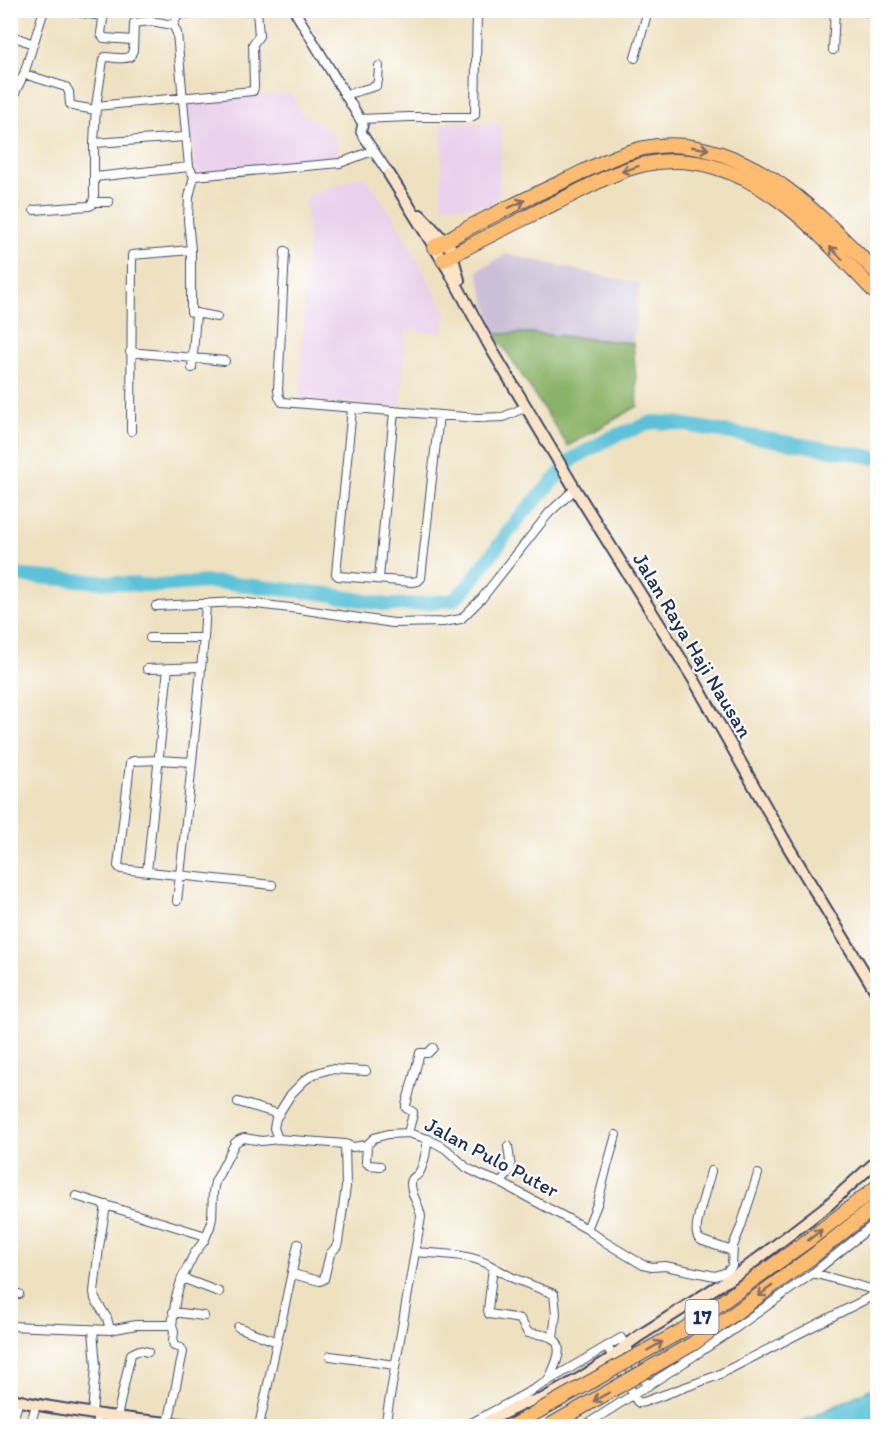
<svg xmlns="http://www.w3.org/2000/svg" width="888" height="1437" font-family="Itim,sans-serif">
  <style>
    .built { fill: #ead1ec }
    .industrial { fill: #cabfd6 }
    .forest { fill: #8ab268; stroke: #527063; stroke-width: 1.5 }
    .water { fill: #5bc2d9; stroke: #3b789c; stroke-width: 1.5 }
    .lines { fill: none; stroke-linecap: round; stroke-linejoin: round }
    .river { stroke: #5bc2d9; stroke-width: 14 }
    .minor-casing { stroke: #3b4a6d; stroke-width: 10 }
    .tertiary-casing { stroke: #3b4a6d; stroke-width: 12 }
    .secondary-casing { stroke: #3b4a6d; stroke-width: 14 }
    .motorway-casing { stroke: #3b4a6d; stroke-width: 16 }
    .minor { stroke: #fff; stroke-width: 8 }
    .tertiary { stroke: #fff; stroke-width: 9 }
    .secondary { stroke: #fee4c6; stroke-width: 10 }
    .motorway { stroke: #fdbc70; stroke-width: 14 }
    .motorway-bridge-casing { stroke: #3b4a6d; stroke-width: 16; stroke-linecap: butt }
    .motorway-bridge { stroke: #fdbc70; stroke-width: 14 }
    .oneway { stroke: #816e66 }
    .labels { text-anchor: middle; dominant-baseline: central; stroke-width: 4.5; stroke-linejoin: round; paint-order: stroke }
    .shield { fill: #fff; stroke: #5f6d8e; stroke-width: 1.5 }
    .shield-label { font-size: 20px; font-weight: bold; fill: #1b2f5e }
    .street-label { font-size: 21px; fill: #1b2f5e; stroke: #fff }
  </style>
  <rect width="100%" height="100%" fill="#fff"/>
  <filter id="ink" filterUnits="userSpaceOnUse"><feTurbulence type="fractalNoise" baseFrequency=".0167" numOctaves="2"/><feDisplacementMap in="SourceGraphic" scale="12" xChannelSelector="R" yChannelSelector="G"/><feConvolveMatrix kernelMatrix="1 2 1 2 8 2 1 2 1" color-interpolation-filters="sRGB"/></filter>
  <filter id="wash" filterUnits="userSpaceOnUse"><feTurbulence type="fractalNoise" baseFrequency=".008" numOctaves="4" result="noise"/><feDisplacementMap in="SourceGraphic" scale="24" xChannelSelector="R" yChannelSelector="G"/><feGaussianBlur stdDeviation="1.35" result="paint"/><feColorMatrix in="noise" values="0 0 0 0 0 0 0 0 0 0 0 0 0 0 0 0 0 1.4 0 .05"/><feComposite in="paint" operator="in"/></filter>
  <g filter="url(#wash)">
    <rect width="100%" height="100%" fill="#eee1c0"/>
    <path class="built" d="M 291,93 L 300,112 L 335,134 L 341,159 L 195,173 L 186,101 Z
      M 442,123 L 495,123 L 502,125 L 500,192 L 493,206 L 441,206 Z
      M 364,175 L 393,216 L 446,312 L 443,333 L 406,330 L 401,407 L 299,401 L 308,243 L 305,197 Z"/>
    <path class="industrial" d="M 507,254 L 640,284 L 633,343 L 530,333 L 495,334 L 477,271 Z"/>
    <path class="forest" d="M 530,333 L 633,343 L 638,406 L 568,446 L 495,334 Z"/>
    <path class="water" d="M 877,1386 L 877,1421 L 865,1426 L 793,1426 Z"/>
    <g class="lines">
      <path class="river" d="M 10,575 L 157,586 L 207,582 L 226,583 L 328,594 L 388,605 L 418,604 L 453,600 L 467,587 L 519,518 L 574,458 L 612,437 L 653,422 L 674,423 L 878,458"/>
    </g>
  </g>
  <g filter="url(#ink)">
    <g class="lines">
      <defs>
        <path id="minor" d="M 44,10 L 24,74 L 66,87 L 69,92 L 70,104 L 73,106 L 96,110
          M 65,10 L 102,16 L 103,19 L 101,34 L 104,38 L 133,40
          M 855,10 L 878,13
          M 10,15 L 12,10
          M 173,25 L 177,17 L 180,14 L 253,10
          M 10,35 L 33,44
          M 833,50 L 835,10
          M 635,58 L 648,10
          M 345,95 L 376,86 L 378,81 L 379,66
          M 10,103 L 24,74
          M 96,106 L 253,91 L 254,87 L 253,44 L 259,36 L 257,10
          M 360,119 L 409,117 L 471,117 L 475,115 L 477,10
          M 94,143 L 185,137
          M 194,176 L 340,163 L 372,151
          M 95,177 L 189,167
          M 94,202 L 109,202
          M 34,210 L 89,206 L 92,205 L 94,198 L 94,143 L 96,106 L 103,60 L 105,57 C 114,57 122,60 130,57 L 133,50 L 134,23 L 151,21 L 173,25 L 177,33 L 189,167 L 194,176 L 189,197 L 188,220 L 191,250 L 191,312 L 217,317
          M 285,251 L 278,390 L 279,397 L 282,402 L 477,418 L 503,417 L 526,407
          M 130,352 L 225,361
          M 192,368 L 196,313
          M 352,408 L 336,574 L 338,576 L 412,582 L 418,581 L 421,578 L 439,415
          M 131,431 L 132,255 L 191,250
          M 379,578 L 394,411
          M 156,606 L 238,602 L 299,609 L 393,623 L 443,622 L 461,619 L 482,598 L 549,513 L 575,489
          M 150,638 L 204,638
          M 147,669 L 201,667
          M 192,762 L 159,760 L 133,761 L 130,763 L 118,866 L 121,869 L 272,885
          M 147,872 L 168,668
          M 177,901 L 187,813 L 204,638 L 206,603
          M 238,1102 L 279,1114
          M 408,1133 L 413,1114 L 413,1112 L 406,1108 L 406,1105 L 420,1053 L 428,1053 L 433,1048
          M 278,1139 L 274,1128 L 276,1118 L 291,1094 L 305,1080 L 314,1074 L 330,1069 L 366,1071
          M 367,1145 L 366,1162 L 369,1165 L 380,1166
          M 711,1171 C 708,1184 694,1224 697,1234 C 698,1239 699,1239 703,1241 L 732,1251
          M 501,1183 L 511,1169 L 508,1146
          M 76,1196 L 206,1236
          M 106,1205 L 99,1247 L 94,1292 L 95,1299 L 107,1318 L 110,1330
          M 587,1229 L 598,1202 L 606,1170 L 616,1135
          M 415,1252 C 440,1254 472,1253 493,1267 L 488,1310 L 489,1314 L 520,1319 L 528,1333 C 535,1334 545,1334 552,1338 C 567,1346 553,1370 548,1381
          M 493,1267 L 513,1278 L 554,1294 L 556,1314 L 553,1338
          M 813,1273 L 878,1291
          M 292,1274 L 320,1281 L 324,1279 L 330,1254 L 337,1246 L 338,1242 L 346,1187 L 345,1144
          M 182,1278 L 219,1292
          M 10,1293 L 19,1294
          M 173,1312 L 204,1316
          M 10,1326 L 110,1330 L 136,1325 L 172,1325
          M 238,1327 L 277,1342
          M 607,1346 L 637,1401 L 639,1403 L 644,1402 L 716,1376 L 878,1293
          M 330,1356 L 395,1365
          M 92,1414 L 96,1366 L 93,1330
          M 117,1417 L 131,1354 L 139,1350 L 148,1352
          M 168,1424 L 183,1352 L 181,1348 L 174,1346 L 173,1342 L 174,1331 L 172,1325 L 176,1297 L 182,1278 L 194,1254 L 204,1241 L 210,1227 L 212,1218 L 213,1192 L 215,1182 L 235,1143 L 239,1140 L 244,1138 L 262,1141 L 278,1139 L 345,1144 L 353,1147 L 367,1145 L 374,1138 L 388,1134 L 408,1133 L 428,1139 L 446,1149 L 467,1168 L 481,1175 L 501,1183 L 587,1229 L 605,1242 L 643,1265 L 652,1267 L 665,1266 L 715,1276 L 727,1272 L 732,1266 L 733,1246 L 740,1229 L 758,1174
          M 11,1426 L 19,1401
          M 30,1426 L 36,1405
          M 96,1426 L 98,1415
          M 259,1426 L 298,1244
          M 385,1426 L 421,1217 C 420,1205 411,1196 411,1184 C 411,1177 415,1178 419,1173 C 425,1164 426,1150 428,1139
          M 466,1426 L 536,1388 L 621,1338 L 648,1386
          M 584,1426 L 677,1367 L 733,1330 L 813,1273 L 878,1221"/>
        <path id="tertiary" d="M 294,10 L 363,124 L 361,132 L 389,174"/>
        <path id="secondary" d="M 389,174 L 448,269 L 492,350 L 575,489 L 694,680 L 789,848 L 878,995
          M 420,215 L 450,247 L 459,280
          M 10,1398 C 29,1404 49,1407 69,1410 C 115,1418 160,1423 206,1426
          M 478,1426 L 527,1402 L 541,1400 L 579,1379 L 612,1358 L 625,1346 L 639,1336 L 742,1271 L 828,1205 L 878,1160"/>
        <path id="motorway" d="M 434,247 C 446,241 455,235 466,229 C 500,211 534,195 568,179 C 593,167 617,154 644,148 C 695,137 748,160 788,190 C 821,215 849,245 878,274
          M 443,260 C 479,240 517,222 553,204 C 583,190 613,171 646,164 C 693,154 740,171 779,200 C 815,226 846,263 878,295"/>
      </defs>
      <use href="#minor" class="minor-casing"/>
      <use href="#tertiary" class="tertiary-casing"/>
      <use href="#secondary" class="secondary-casing"/>
      <use href="#motorway" class="motorway-casing"/>
      <use href="#minor" class="minor"/>
      <use href="#tertiary" class="tertiary"/>
      <use href="#secondary" class="secondary"/>
      <use href="#motorway" class="motorway"/>
      <defs>
        <path id="motorway-bridge" d="M 512,1426 L 683,1330 L 810,1239 L 878,1186
          M 549,1426 L 694,1343 L 813,1256 L 878,1204"/>
      </defs>
      <use href="#motorway-bridge" class="motorway-bridge-casing"/>
      <use href="#motorway-bridge" class="motorway-bridge"/>
    </g>
    <defs><path id="oneway-shaft" d="M-6 0H5M1.5-3L5.5 0L1.5 3" fill="none" stroke-width="1.6" stroke-linecap="round" stroke-linejoin="round" transform="scale(1.5)"/></defs>
    <g class="oneway">
      <use href="#oneway-shaft" transform="translate(700 148) rotate(8)"/>
      <use href="#oneway-shaft" transform="translate(630 169) rotate(161)"/>
      <use href="#oneway-shaft" transform="translate(517 204) rotate(-26)"/>
      <use href="#oneway-shaft" transform="translate(836 253) rotate(-135)"/>
      <use href="#oneway-shaft" transform="translate(815 1235) rotate(-38)"/>
      <use href="#oneway-shaft" transform="translate(765 1291) rotate(144)"/>
      <use href="#oneway-shaft" transform="translate(655 1346) rotate(-30)"/>
      <use href="#oneway-shaft" transform="translate(601 1397) rotate(150)"/>
    </g>
  </g>
  <g class="labels">
    <rect class="shield" x="685.5" y="1300" width="33" height="34" rx="4.5"/>
    <g class="shield-label">
      <text x="702" y="1317">17</text>
    </g>
    <g class="street-label">
      <text transform="translate(693 645) rotate(59)">Jalan Raya Haji Nausan</text>
      <text transform="translate(492 1157) rotate(28)">Jalan Pulo Puter</text>
    </g>
  </g>
  <rect width="888" height="1437" fill="none" stroke="#fff" stroke-width="36"/>
</svg>
